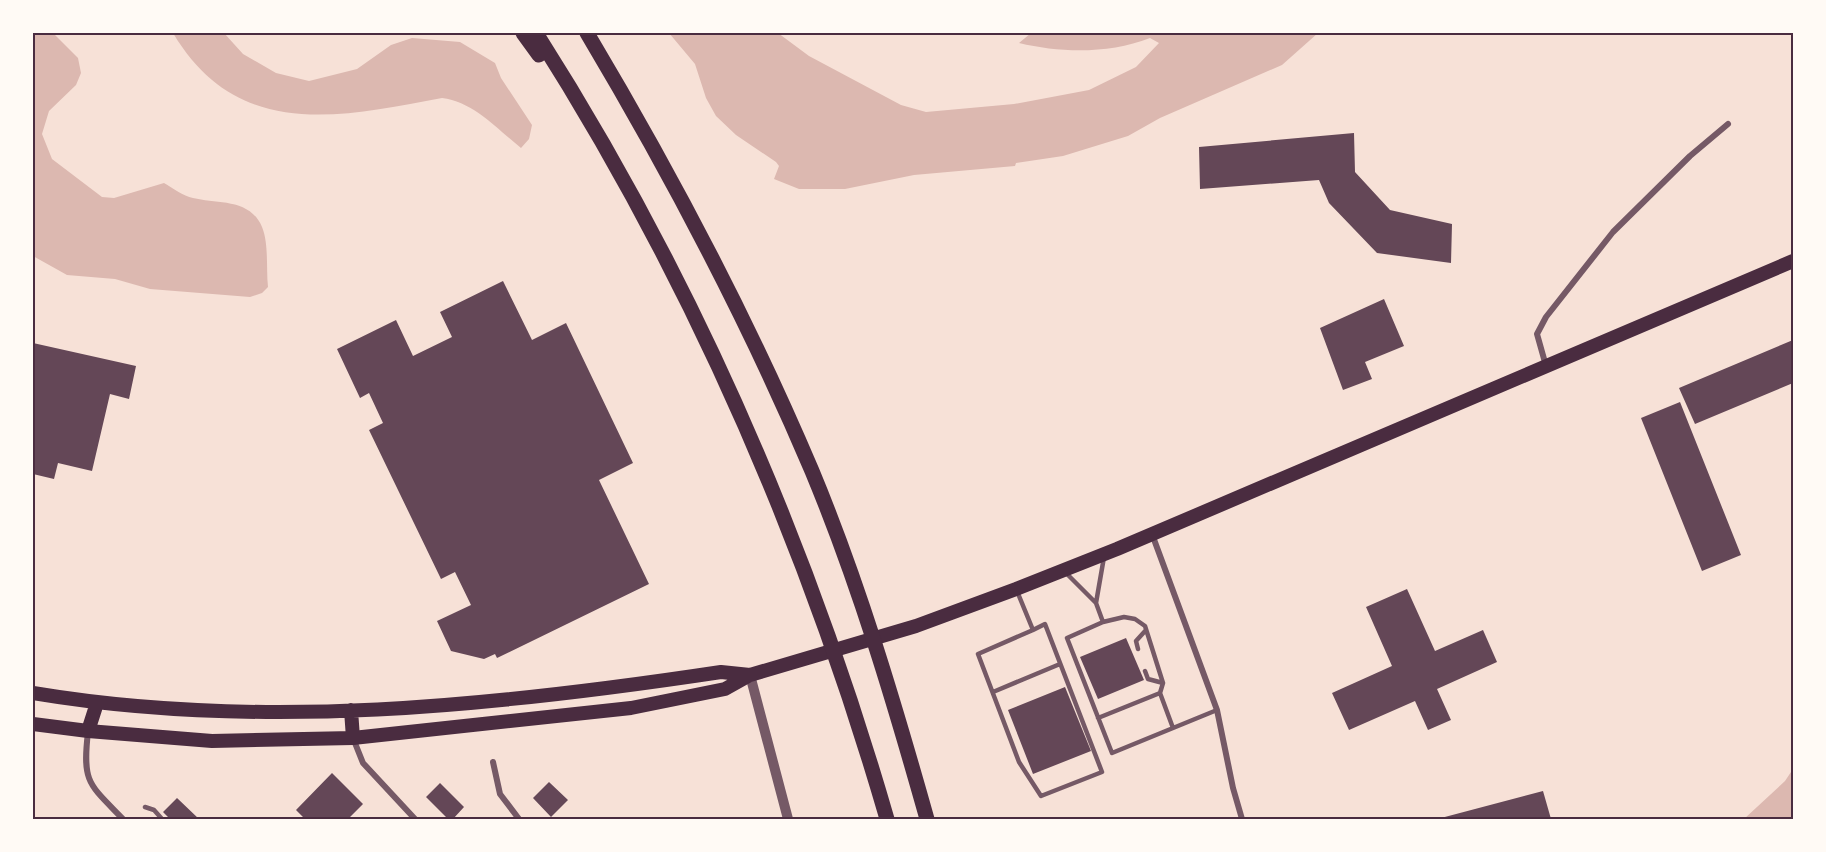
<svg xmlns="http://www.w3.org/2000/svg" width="1826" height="852" font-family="Rubik,sans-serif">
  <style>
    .water { fill: #dcb8b0 }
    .building { fill: #644757 }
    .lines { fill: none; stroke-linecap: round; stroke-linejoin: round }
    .service { stroke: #755966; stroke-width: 4.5 }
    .minor { stroke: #755966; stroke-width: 6 }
    .tertiary { stroke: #755966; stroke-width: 10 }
    .primary { stroke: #4a2c40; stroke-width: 14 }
    .motorway { stroke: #4a2c40; stroke-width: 15 }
    .neatline { fill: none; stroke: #4a2c40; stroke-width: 2 }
  </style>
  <rect width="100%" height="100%" fill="#f7e1d7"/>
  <path class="water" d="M 33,33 L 53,33 L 78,58 L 81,73 L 76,85 L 49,111 L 42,134 L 52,159 L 102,197 L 114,198 L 164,183 C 173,188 183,196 193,198 C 217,204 250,198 262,227 C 269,244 266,269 268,287 L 262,293 L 250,297 L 150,289 L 115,279 L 67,275 L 33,256 Z
    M 173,33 L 224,33 L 243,54 L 276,73 L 309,81 L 357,69 L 391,45 L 412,38 L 460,42 L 495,63 L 501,78 L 532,125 L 529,139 L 521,148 C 497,129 474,102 442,98 C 337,118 237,140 173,33 Z
    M 669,33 L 778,33 L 809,56 L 901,105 L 926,112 L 1014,104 L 1089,90 L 1136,67 L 1159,43 L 1150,38 C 1109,54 1061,53 1019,43 L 1031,33 L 1318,33 L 1282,65 L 1160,118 L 1128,136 L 1063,156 L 1016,163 L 1015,166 L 914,175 L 845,189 L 799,189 L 774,179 L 779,166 L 776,162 L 736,135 L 716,116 L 706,98 L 695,64 Z
    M 1793,769 L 1793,819 L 1744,819 L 1785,781 Z"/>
  <path class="building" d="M 1354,133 L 1355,172 L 1390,210 L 1452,224 L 1451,263 L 1377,253 L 1329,203 L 1319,180 L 1200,189 L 1199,147 Z
    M 503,281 L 532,340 L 566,323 L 633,463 L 599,480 L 649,584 L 497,658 L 495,654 L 484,659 L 451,651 L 437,621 L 471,605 L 455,572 L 441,579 L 369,430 L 383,423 L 369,393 L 360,398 L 337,349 L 396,320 L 413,356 L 452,337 L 440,312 Z
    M 1384,299 L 1404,346 L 1365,362 L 1372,379 L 1343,390 L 1320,328 Z
    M 1793,340 L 1793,383 L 1695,424 L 1679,388 Z
    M 33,343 L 136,366 L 129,399 L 110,394 L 92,471 L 58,463 L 54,479 L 33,474 Z
    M 1680,402 L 1741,555 L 1702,571 L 1641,418 Z
    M 1407,589 L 1435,651 L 1483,630 L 1497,662 L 1437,689 L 1451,720 L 1428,730 L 1415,701 L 1349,730 L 1332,693 L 1392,666 L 1366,607 Z
    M 1126,638 L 1144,680 L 1098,699 L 1080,657 Z
    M 1065,687 L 1091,751 L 1033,774 L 1008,710 Z
    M 332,773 L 363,804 L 348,819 L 305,819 L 296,810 Z
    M 549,782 L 568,800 L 551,817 L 533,798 Z
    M 440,783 L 464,807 L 453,819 L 448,819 L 426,797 Z
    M 1543,791 L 1551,819 L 1441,819 L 1441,818 Z
    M 177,798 L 199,819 L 170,819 L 163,812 Z"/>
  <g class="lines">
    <path class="service" d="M 1065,572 L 1096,603 L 1104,557
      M 1017,591 L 1033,630 L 978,654 L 1019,762 L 1041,796 L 1102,772 L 1045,624 L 1033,630
      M 1096,603 L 1103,622 L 1067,638 L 1112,753 L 1217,710
      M 1103,622 L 1124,617 L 1135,619 L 1145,626 L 1163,683 L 1160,693 L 1173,728
      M 1138,649 L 1136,641 L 1146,630
      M 1145,671 L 1148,679 L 1163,683
      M 993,692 L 1060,664
      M 1098,718 L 1160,693
      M 145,807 L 154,810 L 162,819"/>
    <path class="minor" d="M 1546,366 L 1537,334 L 1546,317 L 1613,232 L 1690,156 L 1728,124
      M 1152,534 L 1217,710 L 1233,788 L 1242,819
      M 88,732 C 82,783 89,784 123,819
      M 353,738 L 363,763 L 415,819
      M 493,762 L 500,794 L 519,819"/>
    <path class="tertiary" d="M 750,675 L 788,819"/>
    <path class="primary" d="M 33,693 C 260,731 495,706 721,672 L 750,675
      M 351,710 L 353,738
      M 33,724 L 88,731 L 212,741 L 353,738 L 631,708 L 725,689 L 750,675 L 916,626 L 1016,589 L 1117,549 L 1793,261
      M 88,731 L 97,703"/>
    <path class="motorway" d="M 523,33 L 539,55
      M 536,33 C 691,276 807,543 887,819
      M 587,33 C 671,174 748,320 812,471 C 859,584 894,702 927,819"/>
  </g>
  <rect width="1826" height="852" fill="none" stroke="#fffaf5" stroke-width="69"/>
  <rect x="34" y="34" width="1758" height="784" class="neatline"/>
</svg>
